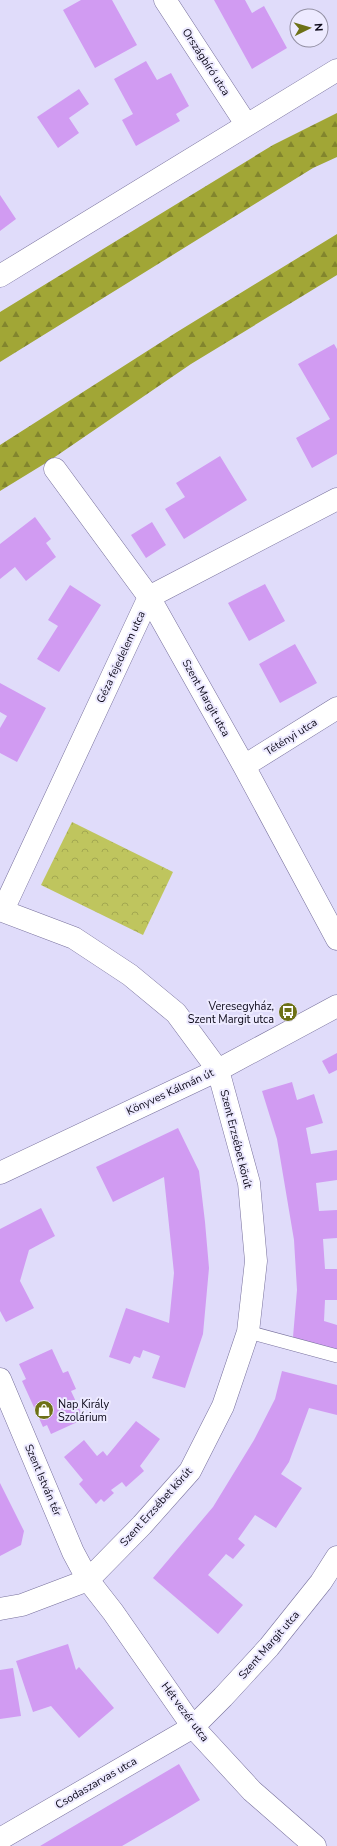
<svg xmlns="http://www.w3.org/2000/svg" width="337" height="1846" font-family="'Nunito Sans',sans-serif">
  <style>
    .forest { fill: url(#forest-firs) }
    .park { fill: url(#park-crowns) }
    .building { fill: #d19bf2 }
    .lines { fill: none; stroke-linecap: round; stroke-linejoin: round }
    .service-casing { stroke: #77709c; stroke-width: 14 }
    .minor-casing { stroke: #77709c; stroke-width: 23 }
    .service { stroke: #fff; stroke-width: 13 }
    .minor { stroke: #fff; stroke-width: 22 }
    .labels { text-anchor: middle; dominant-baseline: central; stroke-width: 4; stroke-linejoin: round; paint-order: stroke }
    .street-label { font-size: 11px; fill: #0c0919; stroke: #edeaff }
    .poi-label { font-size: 11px; fill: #0c0919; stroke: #edeaff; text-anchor: end }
  </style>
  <defs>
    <pattern id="forest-firs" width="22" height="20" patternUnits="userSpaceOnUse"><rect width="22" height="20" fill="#a1a636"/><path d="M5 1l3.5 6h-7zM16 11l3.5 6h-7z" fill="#82852d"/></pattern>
    <pattern id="park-crowns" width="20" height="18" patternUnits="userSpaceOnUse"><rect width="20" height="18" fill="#bfc55e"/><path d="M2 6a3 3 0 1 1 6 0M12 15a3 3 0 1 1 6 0" fill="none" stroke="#a3a851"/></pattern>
  </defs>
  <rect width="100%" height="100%" fill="#e0dcfa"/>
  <path class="forest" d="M 337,113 L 337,157 L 313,168 L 0,362 L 0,312 L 273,145 Z
    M 337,234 L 337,275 L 191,364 L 49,461 L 0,491 L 0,445 L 177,332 Z"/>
  <path class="park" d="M 72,822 L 173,872 L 143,935 L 41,885 Z"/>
  <path class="building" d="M 81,0 L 112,0 L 137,45 L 95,68 L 63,10 Z
    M 214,0 L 245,0 L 252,13 L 264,6 L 287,48 L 252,69 Z
    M 146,61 L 157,80 L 171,73 L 189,106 L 176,114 L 180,121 L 136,146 L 122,120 L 133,114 L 114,79 Z
    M 79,89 L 89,104 L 69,118 L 79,133 L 58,148 L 37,117 Z
    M 0,195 L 16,219 L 0,231 Z
    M 334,344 L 337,349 L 337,454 L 312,468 L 296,438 L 330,419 L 298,364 Z
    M 220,456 L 247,500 L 184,539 L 165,509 L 185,497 L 176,483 Z
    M 35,517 L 51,539 L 46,543 L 56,557 L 26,581 L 15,567 L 0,579 L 0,544 Z
    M 152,522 L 166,545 L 146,558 L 131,535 Z
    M 265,584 L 285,621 L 249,641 L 228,603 Z
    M 70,585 L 101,605 L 59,672 L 37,659 L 58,626 L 48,620 Z
    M 295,644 L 317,683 L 280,703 L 259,664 Z
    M 0,683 L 46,708 L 17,762 L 0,753 L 0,728 L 7,716 L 0,712 Z
    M 337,1053 L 337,1070 L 329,1074 L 322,1061 Z
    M 292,1082 L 297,1100 L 314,1094 L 323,1123 L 306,1128 L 311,1154 L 337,1150 L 337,1180 L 316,1183 L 319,1211 L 337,1210 L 337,1238 L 323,1239 L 325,1269 L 337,1269 L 337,1300 L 325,1300 L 324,1321 L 337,1325 L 337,1351 L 293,1337 L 297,1290 L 294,1240 L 277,1139 L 262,1091 Z
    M 178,1128 L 199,1171 L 205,1222 L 209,1268 L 203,1334 L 185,1388 L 152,1378 L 160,1356 L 143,1350 L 140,1358 L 134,1356 L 130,1364 L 109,1357 L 126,1308 L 169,1323 L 174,1273 L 164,1177 L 113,1202 L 96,1167 Z
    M 41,1208 L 55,1236 L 29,1250 L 20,1281 L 34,1308 L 6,1322 L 0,1311 L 0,1229 Z
    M 52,1349 L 63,1373 L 68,1371 L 76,1389 L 71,1391 L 84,1419 L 51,1434 L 47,1425 L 43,1427 L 22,1381 L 26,1379 L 19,1364 Z
    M 282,1371 L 337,1385 L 337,1415 L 309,1408 L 289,1462 L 281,1474 L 302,1488 L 276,1528 L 255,1515 L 238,1539 L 245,1545 L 233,1559 L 226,1554 L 208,1575 L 243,1605 L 218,1634 L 153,1578 L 213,1507 L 254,1440 L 275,1399 Z
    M 136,1421 L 160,1439 L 140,1466 L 144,1471 L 126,1487 L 122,1482 L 111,1490 L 114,1493 L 104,1502 L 101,1499 L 96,1504 L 79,1484 L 83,1480 L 64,1457 L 84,1440 L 97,1456 L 103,1451 L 107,1456 Z
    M 0,1483 L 24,1531 L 21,1545 L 0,1556 Z
    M 68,1644 L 76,1670 L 79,1667 L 114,1708 L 79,1738 L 51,1706 L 33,1712 L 16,1661 Z
    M 13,1668 L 21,1716 L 0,1719 L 0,1670 Z
    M 179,1764 L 200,1800 L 172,1817 L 122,1846 L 40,1846 Z"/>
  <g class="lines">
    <defs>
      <path id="service" d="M 248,1332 L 337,1356"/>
      <path id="minor" d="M 165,0 L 246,124
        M 0,276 L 337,70
        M 55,469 L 149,597 L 244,766 L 337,939
        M 244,766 L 337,708
        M 0,910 L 74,938 L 130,975 L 176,1013 L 218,1070 L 249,1183 L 256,1261 L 248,1332 L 223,1406 L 190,1471 L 142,1525 L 88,1580 L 22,1605 L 0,1609
        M 3,910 L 149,597 L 337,499
        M 0,1173 L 218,1070 L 337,1006
        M 0,1379 L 73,1552 L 88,1580 L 113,1612 L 193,1727 L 252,1791 L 315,1846
        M 0,1839 L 193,1727 L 223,1697 L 269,1647 L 321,1582 L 337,1557"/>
    </defs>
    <use href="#service" class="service-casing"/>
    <use href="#minor" class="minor-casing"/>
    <use href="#service" class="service"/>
    <use href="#minor" class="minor"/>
  </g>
  <defs>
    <symbol id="bus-disc" viewBox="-11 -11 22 22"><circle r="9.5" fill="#6d7116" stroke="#edeaff"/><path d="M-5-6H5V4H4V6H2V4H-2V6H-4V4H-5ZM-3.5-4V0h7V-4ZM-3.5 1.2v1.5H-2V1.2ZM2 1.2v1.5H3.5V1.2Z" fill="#fff"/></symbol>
    <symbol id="shop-disc" viewBox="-11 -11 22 22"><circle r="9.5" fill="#6d7116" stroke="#edeaff"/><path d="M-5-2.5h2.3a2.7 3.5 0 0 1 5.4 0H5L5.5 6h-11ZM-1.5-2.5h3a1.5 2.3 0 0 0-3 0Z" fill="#fff"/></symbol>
  </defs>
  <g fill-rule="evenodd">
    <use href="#bus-disc" x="277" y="1001" width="22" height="22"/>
    <use href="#shop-disc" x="33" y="1399" width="22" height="22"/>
  </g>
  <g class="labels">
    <g class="street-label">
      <text transform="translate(206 62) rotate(57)">Országbíró utca</text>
      <text transform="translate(121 657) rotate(-65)">Géza fejedelem utca</text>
      <text transform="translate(206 698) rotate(61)">Szent Margit utca</text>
      <text transform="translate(291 737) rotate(-32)">Tétényi utca</text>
      <text transform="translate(170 1092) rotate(-25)">Könyves Kálmán út</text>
      <text transform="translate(236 1139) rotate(76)">Szent Erzsébet körút</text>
      <text transform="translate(43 1480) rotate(67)">Szent István tér</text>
      <text transform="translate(156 1507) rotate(-48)">Szent Erzsébet körút</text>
      <text transform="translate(269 1645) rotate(-49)">Szent Margit utca</text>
      <text transform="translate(185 1712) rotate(53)">Hét vezér utca</text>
      <text transform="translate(96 1783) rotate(-30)">Csodaszarvas utca</text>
    </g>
    <g class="poi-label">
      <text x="274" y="1006">Veresegyház,<tspan x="274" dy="13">Szent Margit utca</tspan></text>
      <text x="58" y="1404" text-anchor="start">Nap Király<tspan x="58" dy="13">Szolárium</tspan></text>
    </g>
  </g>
  <g transform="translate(309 28) rotate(85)"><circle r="19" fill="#edeaff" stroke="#9390a3"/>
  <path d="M0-3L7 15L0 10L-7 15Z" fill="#6d7116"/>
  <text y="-6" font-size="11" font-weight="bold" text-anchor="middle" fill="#0c0919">N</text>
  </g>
</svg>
